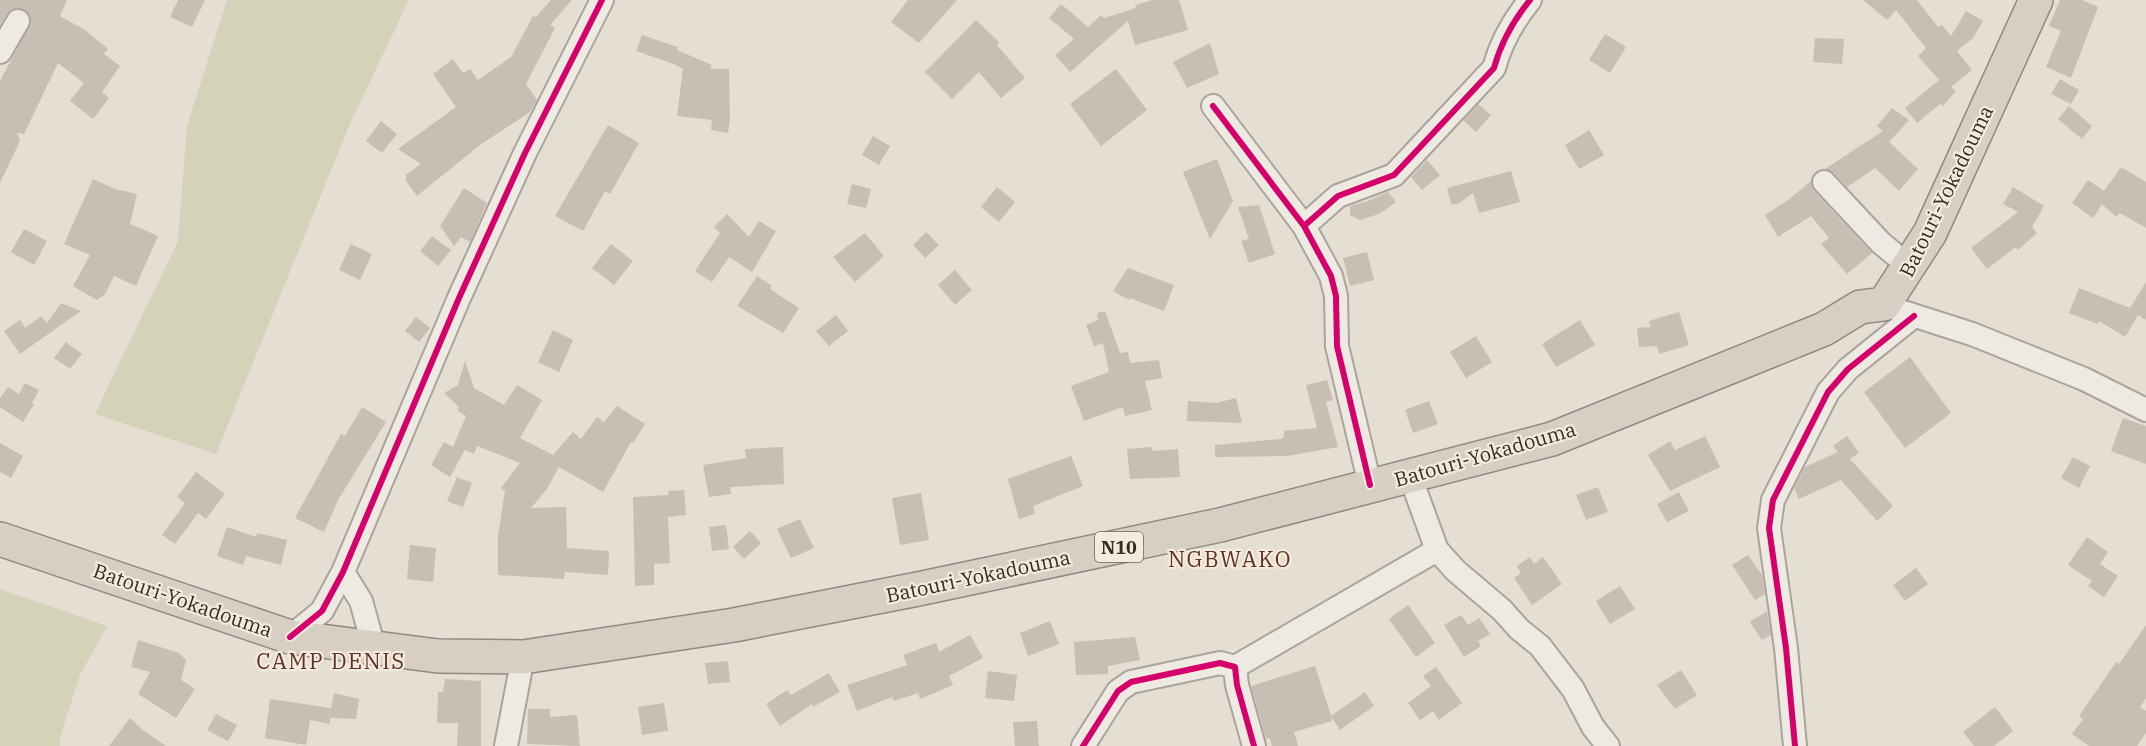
<svg xmlns="http://www.w3.org/2000/svg" width="2146" height="746" font-family="'IBM Plex Serif',serif">
  <style>
    .green { fill: #d4d2b8 }
    .building { fill: #c8beb4 }
    .lines { fill: none; stroke-linecap: round; stroke-linejoin: round }
    .minor-casing { stroke: #aaa49b; stroke-width: 26 }
    .highway-casing { stroke: #908982; stroke-width: 36 }
    .minor { stroke: #edeae3; stroke-width: 22 }
    .highway { stroke: #d7cfc4; stroke-width: 33 }
    .cycleway-casing { stroke: #f3ebdb; stroke-width: 10 }
    .cycleway { stroke: #d6006c; stroke-width: 6 }
    .labels { text-anchor: middle; dominant-baseline: central; stroke-width: 4.5; stroke-linejoin: round; paint-order: stroke }
    .shield { fill: #f3ebdb; stroke: #71655a; stroke-width: 1.5 }
    .shield-label { font-size: 18px; font-weight: bold; fill: #392c23 }
    .street-label { font-size: 20px; fill: #392c23; stroke: #f3ebdb }
    .quarter-label { font-size: 22px; letter-spacing: 1.5px; fill: #613027; stroke: #f3ebdb }
  </style>
  <rect width="100%" height="100%" fill="#e4ded3"/>
  <path class="green" d="M 227,0 L 409,0 L 351,121 L 216,454 L 95,414 L 178,241 L 187,126 Z
    M 0,589 L 107,626 L 80,675 L 60,737 L 60,746 L 0,746 Z"/>
  <path class="building" d="M 0,0 L 67,0 L 60,16 L 85,30 L 108,49 L 104,54 L 120,66 L 102,92 L 109,98 L 93,119 L 70,101 L 84,83 L 58,63 L 24,134 L 17,133 L 20,141 L 0,183 L 0,81 L 31,22 L 29,14 L 17,8 L 7,14 L 0,25 Z
    M 178,0 L 205,0 L 192,27 L 170,17 Z
    M 551,0 L 572,0 L 550,25 L 555,28 L 526,84 L 537,100 L 530,112 L 480,145 L 417,196 L 406,181 L 406,175 L 421,164 L 398,149 L 456,107 L 433,74 L 453,59 L 463,73 L 470,69 L 478,80 L 511,57 L 533,16 L 536,17 Z
    M 908,0 L 957,0 L 919,43 L 891,22 Z
    M 1153,0 L 1179,0 L 1188,30 L 1135,45 L 1128,21 L 1070,72 L 1055,55 L 1074,39 L 1049,18 L 1061,4 L 1088,27 L 1101,15 L 1104,18 L 1136,8 L 1135,5 Z
    M 1863,0 L 1917,0 L 1938,27 L 1942,25 L 1951,36 L 1966,11 L 1983,21 L 1973,38 L 1957,51 L 1972,70 L 1951,87 L 1956,91 L 1943,106 L 1940,104 L 1917,123 L 1905,108 L 1939,80 L 1918,56 L 1926,48 L 1896,10 L 1887,20 Z
    M 2060,0 L 2082,0 L 2098,7 L 2071,78 L 2046,67 L 2061,31 L 2049,26 Z
    M 976,20 L 999,42 L 997,45 L 1025,78 L 1001,98 L 979,72 L 952,99 L 925,72 Z
    M 1605,34 L 1626,47 L 1610,73 L 1589,60 Z
    M 642,35 L 678,47 L 677,50 L 712,65 L 710,69 L 729,69 L 730,118 L 728,133 L 711,130 L 712,120 L 677,116 L 683,69 L 674,64 L 636,51 Z
    M 1815,38 L 1844,39 L 1842,64 L 1813,62 Z
    M 1210,43 L 1219,74 L 1187,88 L 1173,62 Z
    M 1116,69 L 1147,110 L 1101,146 L 1070,104 Z
    M 2060,79 L 2079,90 L 2071,104 L 2051,94 Z
    M 1478,104 L 1491,115 L 1476,132 L 1463,120 Z
    M 2069,106 L 2092,126 L 2082,139 L 2058,119 Z
    M 1892,108 L 1909,120 L 1889,142 L 1918,169 L 1899,191 L 1875,168 L 1847,187 L 1834,173 L 1825,169 L 1883,131 L 1877,126 Z
    M 381,121 L 397,134 L 382,153 L 366,141 Z
    M 608,125 L 639,143 L 610,194 L 605,191 L 583,231 L 555,216 Z
    M 1589,130 L 1604,155 L 1579,169 L 1565,145 Z
    M 873,136 L 890,146 L 879,165 L 862,155 Z
    M 1217,159 L 1233,201 L 1210,239 L 1183,172 Z
    M 1427,160 L 1440,175 L 1422,190 L 1411,177 Z
    M 2121,167 L 2146,182 L 2146,228 L 2120,213 L 2116,217 L 2102,204 L 2093,218 L 2072,203 L 2088,180 L 2104,191 Z
    M 1511,171 L 1520,202 L 1479,213 L 1473,193 L 1458,204 L 1451,204 L 1447,188 Z
    M 93,179 L 115,189 L 137,194 L 130,224 L 158,236 L 136,286 L 114,276 L 105,294 L 97,300 L 73,286 L 90,255 L 64,244 Z
    M 1811,181 L 1814,191 L 1872,253 L 1847,274 L 1821,244 L 1829,238 L 1811,216 L 1778,237 L 1765,215 L 1788,200 Z
    M 852,184 L 871,189 L 866,208 L 847,204 Z
    M 997,187 L 1015,202 L 999,222 L 981,207 Z
    M 2013,187 L 2044,206 L 2032,227 L 2037,233 L 2018,250 L 2016,247 L 1987,269 L 1971,248 L 2018,212 L 2003,204 Z
    M 464,188 L 487,203 L 470,242 L 461,237 L 454,246 L 440,226 Z
    M 1388,192 L 1396,202 L 1379,214 L 1360,220 L 1350,215 L 1350,206 L 1368,201 Z
    M 1259,205 L 1275,254 L 1249,263 L 1241,241 L 1249,239 L 1238,207 Z
    M 727,214 L 749,237 L 759,221 L 776,231 L 752,272 L 729,257 L 712,282 L 695,271 L 720,233 L 714,227 Z
    M 24,229 L 47,241 L 34,265 L 11,252 Z
    M 926,232 L 939,245 L 925,258 L 913,245 Z
    M 865,233 L 884,256 L 855,282 L 833,257 Z
    M 432,236 L 451,250 L 438,266 L 420,251 Z
    M 351,244 L 372,254 L 360,280 L 339,270 Z
    M 611,244 L 633,261 L 614,285 L 592,268 Z
    M 1367,252 L 1374,280 L 1350,286 L 1343,258 Z
    M 1128,268 L 1174,285 L 1164,311 L 1130,298 L 1129,300 L 1113,291 Z
    M 955,270 L 972,290 L 955,305 L 938,285 Z
    M 757,276 L 772,286 L 770,289 L 799,308 L 783,333 L 737,306 Z
    M 2146,282 L 2146,320 L 2138,315 L 2125,337 L 2099,321 L 2098,324 L 2069,313 L 2079,288 L 2130,308 Z
    M 61,303 L 81,311 L 20,354 L 4,331 L 20,320 L 25,328 L 41,316 L 47,323 Z
    M 1105,311 L 1120,353 L 1128,352 L 1130,363 L 1159,360 L 1162,378 L 1145,381 L 1152,410 L 1125,416 L 1123,407 L 1084,421 L 1071,386 L 1109,372 L 1103,343 L 1094,346 L 1086,325 L 1098,320 L 1097,313 Z
    M 1679,312 L 1689,345 L 1659,354 L 1657,346 L 1639,347 L 1637,328 L 1651,327 L 1649,321 Z
    M 836,315 L 848,331 L 829,346 L 816,331 Z
    M 416,317 L 430,328 L 419,342 L 405,331 Z
    M 1580,320 L 1595,345 L 1556,367 L 1542,344 Z
    M 553,330 L 573,340 L 559,372 L 538,362 Z
    M 1476,336 L 1492,362 L 1466,378 L 1450,352 Z
    M 66,342 L 82,354 L 70,369 L 54,358 Z
    M 1910,357 L 1951,413 L 1905,448 L 1864,392 Z
    M 465,361 L 474,388 L 504,405 L 517,385 L 542,400 L 520,438 L 553,455 L 573,432 L 581,439 L 597,417 L 604,422 L 617,406 L 645,424 L 633,443 L 631,442 L 603,492 L 559,467 L 547,489 L 531,508 L 566,507 L 567,548 L 609,551 L 608,575 L 565,572 L 564,579 L 498,575 L 498,536 L 505,491 L 501,488 L 520,463 L 477,446 L 474,454 L 465,450 L 450,477 L 431,465 L 444,442 L 453,447 L 466,416 L 457,410 L 459,407 L 444,393 L 458,385 Z
    M 1327,380 L 1333,400 L 1326,402 L 1338,447 L 1287,456 L 1215,457 L 1215,445 L 1281,439 L 1284,437 L 1284,431 L 1317,428 L 1306,385 Z
    M 25,383 L 39,390 L 32,403 L 34,404 L 23,422 L 0,407 L 0,398 L 8,387 L 19,394 Z
    M 1236,398 L 1242,423 L 1187,421 L 1188,401 L 1216,403 Z
    M 1429,401 L 1438,424 L 1413,433 L 1405,410 Z
    M 362,407 L 386,422 L 338,500 L 324,532 L 295,518 L 341,434 L 345,436 Z
    M 2123,418 L 2146,426 L 2146,464 L 2111,451 Z
    M 1705,436 L 1720,467 L 1670,491 L 1648,455 L 1670,441 L 1675,450 Z
    M 1847,436 L 1859,453 L 1850,459 L 1893,506 L 1877,521 L 1841,480 L 1799,499 L 1794,488 L 1805,467 L 1838,452 L 1833,446 Z
    M 0,443 L 23,456 L 11,478 L 0,472 Z
    M 783,447 L 784,484 L 730,487 L 731,494 L 709,497 L 703,465 L 746,458 L 745,449 Z
    M 1152,447 L 1152,451 L 1178,449 L 1180,477 L 1130,479 L 1127,449 Z
    M 1071,456 L 1083,486 L 1033,506 L 1035,514 L 1019,519 L 1008,479 Z
    M 2073,457 L 2090,466 L 2079,488 L 2061,478 Z
    M 196,472 L 225,494 L 206,519 L 198,513 L 175,544 L 162,535 L 185,503 L 177,497 Z
    M 457,477 L 472,483 L 463,507 L 447,501 Z
    M 1598,487 L 1608,512 L 1586,520 L 1576,495 Z
    M 684,490 L 686,515 L 668,517 L 670,563 L 654,564 L 654,585 L 635,586 L 633,497 L 669,495 L 668,491 Z
    M 1679,492 L 1689,511 L 1667,522 L 1657,504 Z
    M 921,493 L 929,540 L 900,545 L 892,498 Z
    M 800,519 L 814,548 L 791,558 L 777,529 Z
    M 726,525 L 729,549 L 712,551 L 709,527 Z
    M 227,527 L 256,537 L 257,533 L 287,540 L 281,565 L 246,556 L 243,565 L 217,556 Z
    M 750,531 L 761,543 L 744,559 L 733,547 Z
    M 2087,537 L 2108,552 L 2100,564 L 2118,576 L 2104,597 L 2088,586 L 2092,581 L 2068,565 Z
    M 410,545 L 436,548 L 433,582 L 407,579 Z
    M 1748,555 L 1762,575 L 1765,594 L 1755,600 L 1732,565 Z
    M 1530,557 L 1534,564 L 1543,557 L 1562,584 L 1532,605 L 1514,578 L 1521,573 L 1517,566 Z
    M 1916,568 L 1928,584 L 1905,601 L 1893,585 Z
    M 1620,586 L 1635,609 L 1610,624 L 1596,601 Z
    M 1408,605 L 1435,643 L 1416,657 L 1389,619 Z
    M 1767,611 L 1771,635 L 1762,640 L 1750,622 Z
    M 1461,615 L 1468,625 L 1479,618 L 1490,634 L 1478,641 L 1481,646 L 1464,657 L 1444,625 Z
    M 1050,621 L 1059,644 L 1028,656 L 1020,633 Z
    M 2146,625 L 2146,698 L 2140,707 L 2146,711 L 2146,733 L 2137,746 L 2089,746 L 2072,734 L 2083,719 L 2079,716 L 2116,662 L 2119,664 Z
    M 970,635 L 983,658 L 949,676 L 953,685 L 920,699 L 918,693 L 894,701 L 892,697 L 857,711 L 847,685 L 907,665 L 903,655 L 936,643 L 939,652 Z
    M 1135,637 L 1140,660 L 1108,666 L 1108,674 L 1076,675 L 1074,642 Z
    M 138,640 L 179,653 L 186,660 L 181,680 L 195,689 L 176,718 L 138,694 L 150,672 L 131,667 Z
    M 728,661 L 730,682 L 708,684 L 705,663 Z
    M 1315,666 L 1331,716 L 1365,692 L 1374,706 L 1340,730 L 1331,716 L 1332,721 L 1294,732 L 1298,746 L 1272,746 L 1270,738 L 1266,739 L 1251,686 Z
    M 1436,667 L 1462,703 L 1439,720 L 1433,711 L 1420,720 L 1408,703 L 1431,686 L 1423,676 Z
    M 1681,670 L 1697,695 L 1675,709 L 1657,685 Z
    M 988,671 L 1017,675 L 1014,701 L 985,698 Z
    M 829,673 L 840,692 L 813,707 L 812,704 L 780,726 L 766,704 L 787,690 L 791,695 Z
    M 445,679 L 481,681 L 481,746 L 457,746 L 458,723 L 437,723 L 438,692 L 443,692 Z
    M 334,693 L 359,699 L 356,719 L 330,718 L 330,724 L 310,720 L 306,745 L 265,738 L 270,699 L 331,708 Z
    M 664,703 L 668,731 L 642,735 L 638,707 Z
    M 1995,707 L 2013,731 L 1994,746 L 1974,746 L 1963,732 Z
    M 528,709 L 550,709 L 550,717 L 577,715 L 580,746 L 527,744 Z
    M 216,714 L 237,725 L 228,741 L 207,730 Z
    M 130,718 L 144,731 L 166,746 L 109,746 Z
    M 1037,721 L 1039,746 L 1015,746 L 1013,722 Z"/>
  <g class="lines">
    <defs>
      <path id="minor" d="M 0,52 L 18,21
        M 1213,106 L 1304,226 L 1331,276 L 1336,296 L 1337,346 L 1370,485
        M 1824,182 L 1881,243 L 1910,267
        M 1304,226 L 1338,196 L 1394,175 L 1494,68 C 1501,42 1513,21 1530,0
        M 1900,311 L 1972,334 L 2084,379 L 2146,410
        M 1437,550 L 1456,571 L 1502,610 L 1519,629 L 1540,646 L 1573,689 L 1593,727 L 1608,746
        M 343,572 L 361,601 L 374,648
        M 290,637 L 322,611 L 343,572 L 459,298 L 525,153 L 602,0
        M 1235,667 L 1437,550 L 1410,476
        M 506,746 L 523,657
        M 1083,746 L 1118,691 L 1131,682 L 1220,663 L 1235,667 L 1237,685 L 1254,746
        M 1795,746 L 1786,648 L 1769,528 L 1773,500 L 1828,392 L 1848,369 L 1914,316"/>
      <path id="highway" d="M 0,539 L 290,637 L 438,656 L 523,657 L 734,625 L 918,589 L 1220,525 L 1552,439 L 1824,329 L 1860,307 L 1884,304 L 1930,233 L 2036,0"/>
    </defs>
    <use href="#minor" class="minor-casing"/>
    <use href="#highway" class="highway-casing"/>
    <use href="#minor" class="minor"/>
    <use href="#highway" class="highway"/>
    <defs>
      <path id="cycleway" d="M 1213,106 L 1304,226 L 1331,276 L 1336,296 L 1337,346 L 1370,485
        M 1304,226 L 1338,196 L 1394,175 L 1494,68 C 1501,42 1513,21 1530,0
        M 290,637 L 322,611 L 343,572 L 459,298 L 525,153 L 602,0
        M 1083,746 L 1118,691 L 1131,682 L 1220,663 L 1235,667 L 1237,685 L 1254,746
        M 1795,746 L 1786,648 L 1769,528 L 1773,500 L 1828,392 L 1848,369 L 1914,316"/>
    </defs>
    <use href="#cycleway" class="cycleway-casing"/>
    <use href="#cycleway" class="cycleway"/>
  </g>
  <g class="labels">
    <rect class="shield" x="1095" y="532" width="48" height="30" rx="4.5"/>
    <g class="shield-label">
      <text x="1119" y="547">N10</text>
    </g>
    <g class="street-label">
      <text transform="translate(1946 191) rotate(-64)">Batouri-Yokadouma</text>
      <text transform="translate(1485 454) rotate(-16)">Batouri-Yokadouma</text>
      <text transform="translate(978 576) rotate(-12)">Batouri-Yokadouma</text>
      <text transform="translate(183 600) rotate(19)">Batouri-Yokadouma</text>
    </g>
    <g class="quarter-label">
      <text x="1230" y="558">NGBWAKO</text>
      <text x="331" y="660">CAMP DENIS</text>
    </g>
  </g>
</svg>
